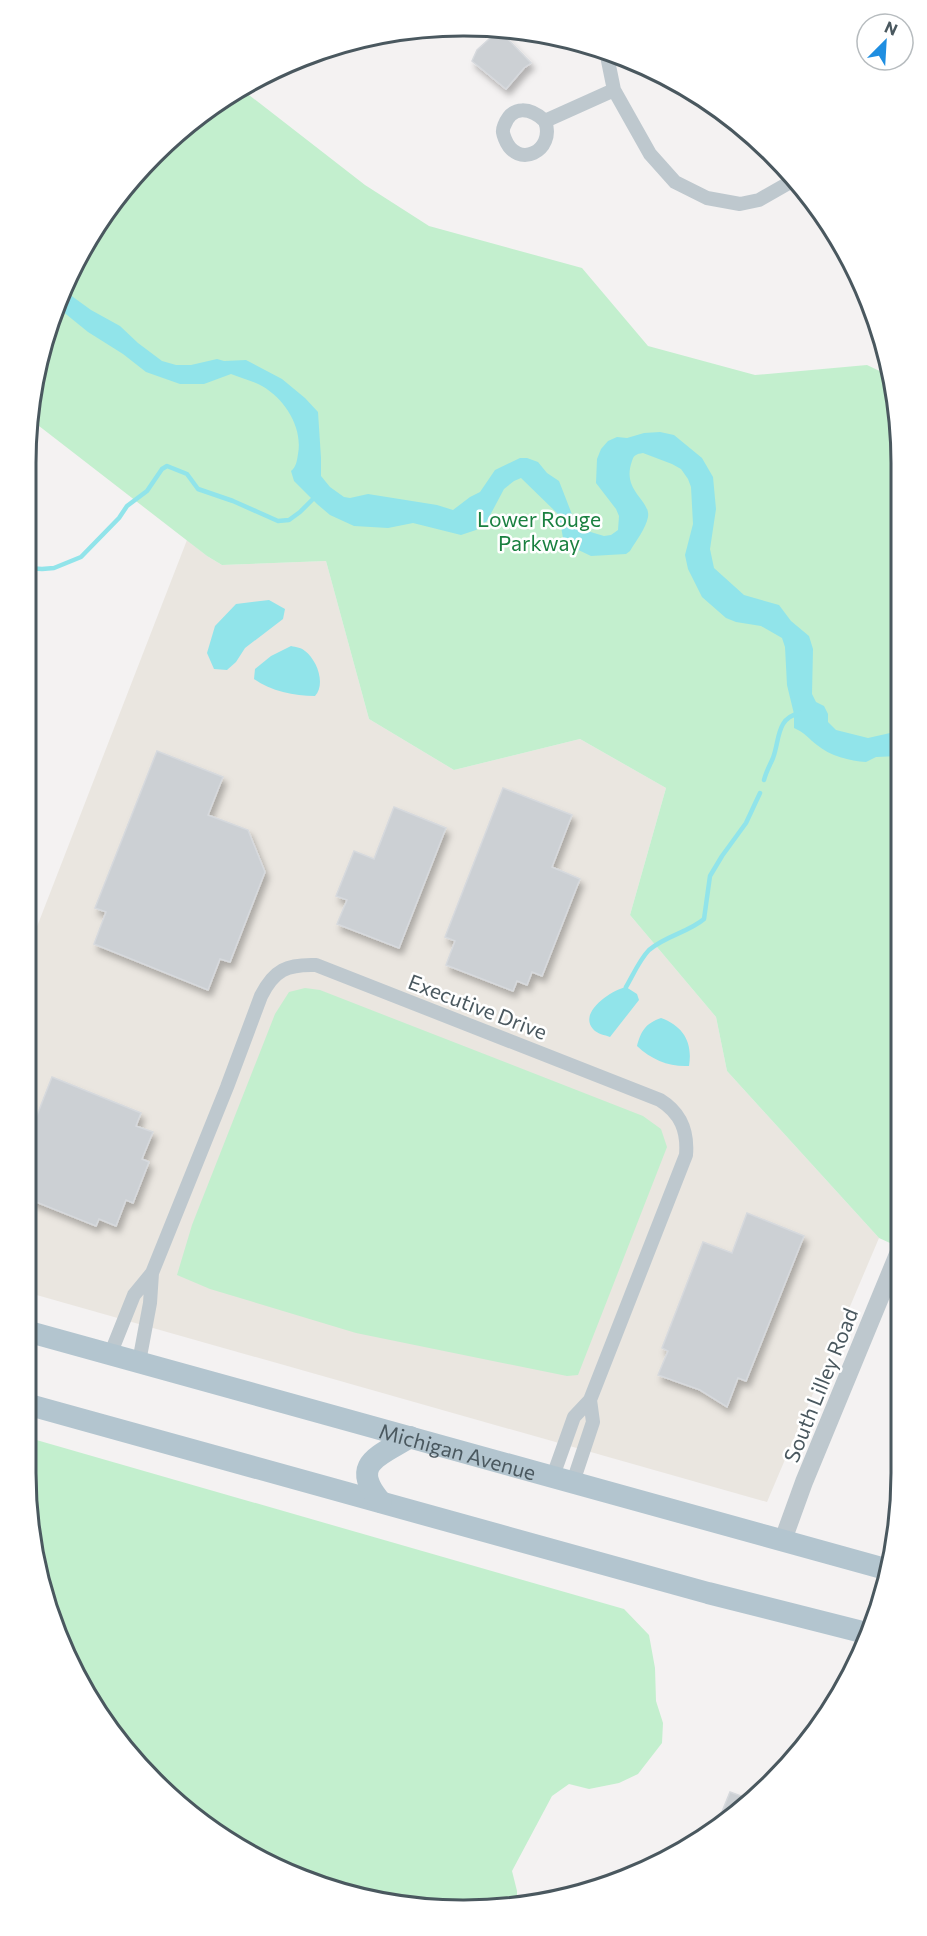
<svg xmlns="http://www.w3.org/2000/svg" width="927" height="1936" font-family="Commissioner,sans-serif">
  <style>
    .commercial { fill: #eae6e0 }
    .green { fill: #c3efce }
    .water { fill: #91e4ea }
    .lines { fill: none; stroke-linecap: round; stroke-linejoin: round }
    .stream { stroke: #91e4ea; stroke-width: 4.5 }
    .building { fill: #ccd0d4; stroke: #d6d9dd; stroke-width: 1.5; filter: url(#shadow) }
    .minor { stroke: #bec8ce; stroke-width: 14 }
    .tertiary { stroke: #bec8ce; stroke-width: 18 }
    .primary { stroke: #b3c5cf; stroke-width: 22 }
    .labels { text-anchor: middle; dominant-baseline: central; stroke-width: 5; stroke-linejoin: round; paint-order: stroke }
    .park-label { font-size: 21px; fill: #1a8040; stroke: #fff }
    .street-label { font-size: 21px; fill: #4a585f; stroke: #fff }
    .rim { fill: none; stroke: #4a585f; stroke-width: 3 }
  </style>
  <defs>
    <filter id="shadow"><feDropShadow dx="3.5" dy="6" stdDeviation="3" flood-color="#0004"/></filter>
  </defs>
  <rect width="100%" height="100%" fill="#f4f2f2"/>
  <path class="commercial" d="M 187,540 L 207,556 L 222,565 L 326,561 L 369,719 L 454,770 L 580,739 L 666,788 L 630,915 L 716,1017 L 727,1071 L 879,1238 L 767,1502 L 26,1292 L 26,955 Z"/>
  <path class="green" d="M 240,88 L 365,185 L 429,226 L 582,268 L 648,346 L 755,375 L 867,365 L 890,376 L 898,406 L 901,1248 L 879,1238 L 727,1071 L 716,1017 L 630,915 L 666,788 L 580,739 L 454,770 L 369,719 L 326,561 L 222,565 L 207,556 L 30,419 L 34,378 L 59,296 L 100,220 L 154,154 L 220,99 Z
    M 305,988 L 320,990 L 643,1116 L 661,1129 L 667,1147 L 578,1375 L 567,1376 L 356,1333 L 210,1289 L 177,1275 L 192,1225 L 275,1014 L 289,992 Z
    M 26,1437 L 624,1609 L 649,1635 L 655,1668 L 656,1701 L 663,1723 L 662,1743 L 638,1774 L 619,1783 L 589,1789 L 569,1784 L 552,1796 L 512,1871 L 517,1891 L 517,1907 L 378,1902 L 244,1852 L 174,1802 L 116,1739 L 49,1614 L 26,1473 Z"/>
  <path class="water" d="M 62,289 L 91,310 L 120,326 L 138,343 L 162,361 L 176,365 L 191,365 L 217,359 L 224,361 L 246,360 L 282,379 L 305,398 L 318,412 L 321,458 L 321,476 L 330,487 L 344,497 L 350,498 L 368,494 L 437,505 L 453,510 L 470,497 L 480,492 L 495,470 L 520,458 L 527,458 L 538,462 L 547,473 L 559,481 L 573,517 L 579,526 L 584,530 L 604,536 L 611,535 L 618,530 L 619,516 L 616,509 L 596,483 L 597,459 L 601,449 L 608,441 L 617,437 L 627,438 L 644,433 L 660,432 L 674,435 L 702,458 L 713,477 L 716,509 L 710,549 L 714,568 L 744,595 L 779,605 L 791,621 L 809,636 L 813,649 L 812,694 L 816,702 L 824,706 L 828,714 L 828,722 L 836,730 L 868,738 L 899,731 L 899,756 L 876,757 L 866,762 C 850,761 830,756 817,745 C 809,739 804,732 794,728 L 794,714 L 787,685 L 785,647 L 782,638 L 761,626 L 736,622 L 726,618 L 702,597 L 688,569 L 685,555 L 693,524 L 691,487 L 688,479 L 681,469 L 672,464 L 643,453 C 636,454 634,455 632,461 C 621,491 651,500 648,517 C 646,528 636,541 630,551 L 626,554 L 591,556 L 568,545 L 563,538 L 559,515 L 521,478 L 514,481 L 504,489 L 487,521 L 476,530 L 461,535 L 413,523 L 388,528 L 354,526 L 330,515 L 317,504 L 294,481 L 291,471 C 296,467 297,461 298,454 C 303,428 285,399 262,386 C 253,381 241,378 231,374 L 204,384 L 180,384 L 146,372 L 123,354 L 88,332 L 56,306 Z
    M 269,600 L 285,609 L 283,619 L 245,648 L 236,662 L 227,670 L 214,669 L 207,653 L 215,626 L 236,604 Z
    M 291,646 C 296,647 302,648 305,651 C 317,660 326,684 315,696 C 294,696 271,691 254,679 L 255,669 L 271,656 Z
    M 626,987 L 637,994 L 639,1000 L 610,1037 C 605,1035 597,1034 593,1029 C 578,1012 612,990 626,987 Z
    M 661,1018 C 683,1026 693,1042 689,1066 C 669,1067 652,1060 637,1046 C 641,1031 646,1023 661,1018 Z"/>
  <g class="lines">
    <path class="stream" d="M 26,568 L 42,569 L 54,568 L 81,557 L 119,518 L 127,506 L 147,491 L 162,469 L 167,466 L 187,474 L 198,489 L 233,501 L 278,521 L 289,520 L 300,512 L 317,495
      M 764,780 C 766,772 770,765 773,758 C 780,739 776,718 800,713
      M 626,987 C 633,975 640,959 649,950 C 665,936 689,932 704,919 L 710,876 L 722,856 L 746,823 L 760,793"/>
  </g>
  <path class="building" d="M 499,30 L 531,63 L 524,68 L 506,89 L 472,61 L 477,50 Z
    M 157,751 L 223,777 L 208,815 L 248,830 L 265,872 L 230,962 L 220,959 L 208,990 L 94,944 L 106,912 L 95,908 Z
    M 503,788 L 572,815 L 552,867 L 580,879 L 542,976 L 532,972 L 527,985 L 517,981 L 513,991 L 446,965 L 455,941 L 445,937 Z
    M 394,807 L 446,828 L 399,948 L 337,924 L 347,900 L 336,896 L 354,851 L 374,859 Z
    M 52,1077 L 141,1113 L 136,1126 L 153,1132 L 142,1159 L 149,1162 L 133,1203 L 126,1200 L 116,1226 L 99,1219 L 96,1226 L 26,1198 L 26,1125 L 32,1128 Z
    M 747,1213 L 804,1236 L 746,1381 L 738,1378 L 727,1407 L 700,1390 L 658,1375 L 668,1351 L 662,1348 L 703,1242 L 732,1253 Z
    M 730,1792 L 752,1800 L 730,1820 L 715,1829 Z"/>
  <g class="lines">
    <path class="minor" d="M 606,51 L 614,90 L 650,154 L 675,182 L 707,198 L 740,204 L 759,200 L 794,180
      M 545,121 C 556,151 517,170 505,139 C 503,134 502,131 504,126 C 512,104 531,108 545,121 L 614,90
      M 110,1355 L 134,1295 L 152,1273
      M 139,1362 L 150,1303 L 152,1273 L 227,1087 L 261,996 C 274,970 287,964 316,965 L 660,1100 C 681,1113 688,1131 686,1155 L 590,1400 L 574,1417 L 553,1476
      M 573,1482 L 593,1422 L 590,1400"/>
    <path class="tertiary" d="M 783,1540 L 804,1482 L 901,1247"/>
    <g class="primary">
      <path id="s1" d="M 26,1331 L 889,1570"/>
      <path d="M 26,1404 L 708,1593 L 870,1634"/>
      <path d="M 381,1502 C 348,1463 380,1456 410,1437"/>
    </g>
  </g>
  <g class="labels">
    <g class="park-label">
      <text x="539" y="518">Lower Rouge<tspan x="539" dy="24">Parkway</tspan></text>
    </g>
    <g class="street-label">
      <text transform="translate(478 1006) rotate(21)">Executive Drive</text>
      <text transform="translate(820 1385) rotate(-68)">South Lilley Road</text>
      <text stroke="none"><textPath href="#s1" startOffset="448">Michigan Avenue</textPath></text>
    </g>
  </g>
  <path d="M0 0H927V1936H0ZM463 36H464A427 427 0 0 1 891 463V1473A427 427 0 0 1 464 1900H463A427 427 0 0 1 36 1473V463A427 427 0 0 1 463 36Z" fill="#fff" fill-rule="evenodd"/>
  <path class="rim" d="M463 36H464A427 427 0 0 1 891 463V1473A427 427 0 0 1 464 1900H463A427 427 0 0 1 36 1473V463A427 427 0 0 1 463 36Z"/>
  <g transform="translate(885 42) rotate(24)"><circle r="28" fill="#ffffff" stroke="#b7bcbf" stroke-width="1.5"/>
  <path d="M0-4.5L10 22L0 15L-10 22Z" fill="#1f8ee1"/>
  <text y="-9" font-size="16" font-weight="bold" text-anchor="middle" fill="#4a585f">N</text>
  </g>
</svg>
